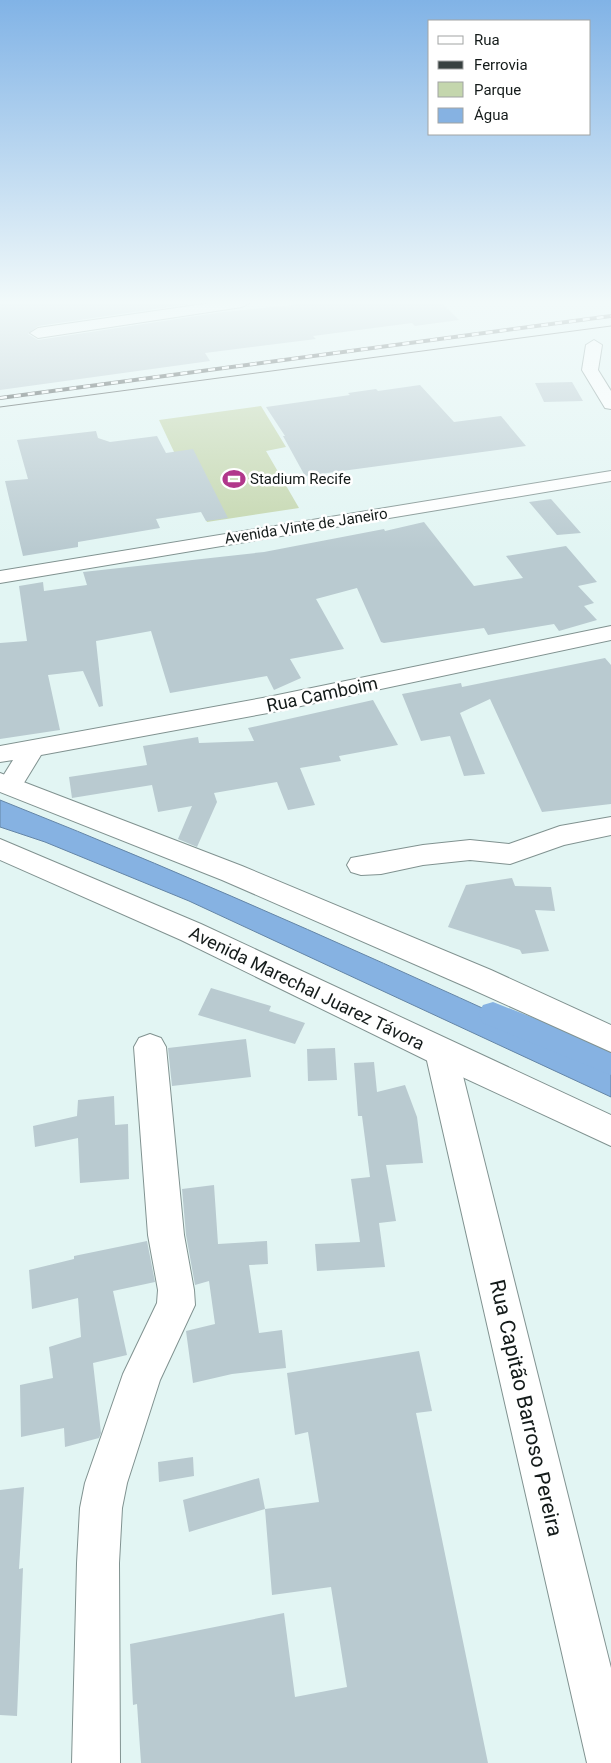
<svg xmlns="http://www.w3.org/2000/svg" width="611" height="1763" font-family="Roboto,sans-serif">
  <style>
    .green { fill: #c4d6ad }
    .water { fill: #86b2e2; stroke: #6485a6 }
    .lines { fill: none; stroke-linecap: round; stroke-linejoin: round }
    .canal { fill: #86b2e2; fill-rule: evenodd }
    .building { fill: #b9cad0 }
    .minor-casing { stroke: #809290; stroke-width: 2 }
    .major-casing { stroke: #809290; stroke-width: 2 }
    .minor { fill: #fff; fill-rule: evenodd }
    .major { fill: #fff; fill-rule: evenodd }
    .tram { stroke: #384140; stroke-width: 1 }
    .rail-casing { stroke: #384140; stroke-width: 4 }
    .rail { stroke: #fff; stroke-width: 2.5; stroke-dasharray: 7; stroke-linecap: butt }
    .labels { text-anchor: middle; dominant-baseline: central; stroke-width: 5; stroke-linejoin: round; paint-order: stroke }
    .far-poi-label { font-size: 15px; fill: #141b1a; stroke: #fff; text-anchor: start }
    .far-street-label { font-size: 15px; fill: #141b1a; stroke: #fff }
    .street-label { font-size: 18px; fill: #141b1a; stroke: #fff }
    .near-street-label { font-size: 21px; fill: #141b1a; stroke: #fff }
  </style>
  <rect width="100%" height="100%" fill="#e2f5f3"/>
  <path class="green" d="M 261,406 L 286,447 L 266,451 L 299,508 L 207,522 L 159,420 Z"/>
  <path class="water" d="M 0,800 C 207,882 409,974 611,1067 L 611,1097 L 189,901 L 45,842 L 0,827 Z"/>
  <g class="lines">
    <path class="canal" d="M 493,1002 L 611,1048 L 611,1075 L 483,1023 L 478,1014 L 483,1005 Z"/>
  </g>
  <path class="building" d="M 0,303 L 196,303 L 38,326 L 28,334 L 38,340 L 223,312 L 312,303 L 442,303 L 459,320 L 415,326 L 412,323 L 313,336 L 316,339 L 205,353 L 210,361 L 0,390 Z
    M 572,382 L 583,401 L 544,402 L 535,383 Z
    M 420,385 L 454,422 L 501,416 L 526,446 L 305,476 L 283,436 L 285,436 L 266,407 L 350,395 L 348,393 L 376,389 L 378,391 Z
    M 96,431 L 98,438 L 110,442 L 157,436 L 166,453 L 193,449 L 228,518 L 206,521 L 201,512 L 156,519 L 160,528 L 78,542 L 78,547 L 23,556 L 5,481 L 28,479 L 17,440 Z
    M 551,499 L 581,533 L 557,535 L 529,502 Z
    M 424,522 L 474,586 L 523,578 L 506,556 L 566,546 L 597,582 L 578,586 L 594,603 L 584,606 L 597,620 L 559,631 L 554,624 L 488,635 L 484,628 L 384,643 L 381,642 L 357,588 L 316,599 L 344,649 L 290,659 L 301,678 L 274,690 L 267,676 L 170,693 L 151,631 L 96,641 L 103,706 L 99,707 L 83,671 L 48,675 L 60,730 L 0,739 L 0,643 L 27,641 L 19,586 L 43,582 L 44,591 L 87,585 L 83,572 L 264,552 L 384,529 L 385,531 Z
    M 605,658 L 611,665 L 611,804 L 542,812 L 490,699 L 460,713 L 485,774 L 464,776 L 450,736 L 421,741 L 402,694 L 461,683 L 462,687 Z
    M 373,700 L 398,745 L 339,756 L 341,761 L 300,768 L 315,805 L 288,810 L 277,782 L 214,793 L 217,802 L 197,847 L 178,839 L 192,806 L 158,812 L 152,785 L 72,798 L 69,777 L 147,765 L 143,746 L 198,737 L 199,743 L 254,741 L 248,728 Z
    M 512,878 L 515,886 L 551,887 L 555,911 L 535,910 L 549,951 L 522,954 L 520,950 L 448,927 L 466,885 Z
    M 211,988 L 271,1006 L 269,1011 L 305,1023 L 295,1044 L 198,1015 Z
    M 246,1039 L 251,1077 L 172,1086 L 168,1048 Z
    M 335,1048 L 337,1080 L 308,1081 L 307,1049 Z
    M 374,1062 L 377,1092 L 405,1085 L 417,1117 L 423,1163 L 386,1165 L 396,1221 L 379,1223 L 385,1267 L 317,1271 L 315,1244 L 360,1242 L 351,1179 L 370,1177 L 362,1116 L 358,1116 L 354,1063 Z
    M 114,1096 L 115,1125 L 128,1124 L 129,1179 L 80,1183 L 78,1138 L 35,1147 L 33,1126 L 77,1116 L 78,1100 Z
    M 214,1185 L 218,1244 L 267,1241 L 268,1264 L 249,1265 L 259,1333 L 282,1330 L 286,1368 L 232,1374 L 193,1383 L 186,1331 L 215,1324 L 209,1281 L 195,1285 L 186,1235 L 182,1189 Z
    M 147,1241 L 155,1282 L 113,1291 L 127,1355 L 93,1363 L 101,1433 L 99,1438 L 65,1447 L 64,1428 L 21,1437 L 20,1385 L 53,1378 L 49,1347 L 81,1337 L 78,1298 L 32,1309 L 29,1270 L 74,1259 L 74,1256 Z
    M 419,1351 L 432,1411 L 416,1413 L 488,1763 L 141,1763 L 137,1704 L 133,1705 L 130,1644 L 284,1613 L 295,1697 L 347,1687 L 331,1587 L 272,1595 L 265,1509 L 319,1502 L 308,1432 L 295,1435 L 287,1373 Z
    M 193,1457 L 194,1476 L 159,1482 L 158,1462 Z
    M 259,1478 L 265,1509 L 189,1532 L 183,1500 Z
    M 24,1487 L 19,1569 L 23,1568 L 17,1716 L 0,1715 L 0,1490 Z"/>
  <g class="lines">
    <defs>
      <path id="minor" d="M 211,303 L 249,303 L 242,307 L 38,338 L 30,333 L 38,328 Z
        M 594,340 L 602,345 L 598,370 L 611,391 L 611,409 L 605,408 L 582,370 L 586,345 Z
        M 611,471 L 611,481 L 0,583 L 0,571 Z
        M 611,626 L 611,640 L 268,713 L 41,755 L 19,791 L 10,794 L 0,789 L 0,781 L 13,760 L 0,762 L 0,746 L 268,697 Z
        M 611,817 L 611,835 L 564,845 L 510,864 L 470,860 L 423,865 L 381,874 L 361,875 L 351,872 L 347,865 L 351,858 L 423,845 L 470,840 L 509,844 L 560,826 Z
        M 150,1034 L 161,1038 L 166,1047 L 184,1235 L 194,1290 L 195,1305 L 160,1380 L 127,1483 L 122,1508 L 119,1563 L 120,1763 L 72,1763 L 77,1563 L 80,1508 L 85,1483 L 123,1374 L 157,1303 L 158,1290 L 148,1235 L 134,1047 L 139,1038 Z
        M 441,1039 L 452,1042 L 457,1052 L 611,1668 L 611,1763 L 587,1763 L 425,1052 L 430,1042 Z"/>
      <path id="major" d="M 0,773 L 242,866 L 491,970 L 611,1025 L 611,1052 L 469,988 L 222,880 L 0,792 Z
        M 0,839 L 201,924 L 611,1115 L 611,1146 L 430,1062 L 181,940 L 0,860 Z"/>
    </defs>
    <use href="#minor" class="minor-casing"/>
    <use href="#major" class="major-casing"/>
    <use href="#minor" class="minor"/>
    <use href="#major" class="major"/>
    <path class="tram" d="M 0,407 L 611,326"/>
    <defs>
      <path id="rail" d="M 0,398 L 611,316"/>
    </defs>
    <use href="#rail" class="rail-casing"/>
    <use href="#rail" class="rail"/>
  </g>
  <linearGradient id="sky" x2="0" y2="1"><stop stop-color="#81b3e6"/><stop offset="0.55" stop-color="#f2fafa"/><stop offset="1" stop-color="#f2fafa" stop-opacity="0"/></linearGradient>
  <rect width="611" height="550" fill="url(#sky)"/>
  <defs>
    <symbol id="stadium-bare" viewBox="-9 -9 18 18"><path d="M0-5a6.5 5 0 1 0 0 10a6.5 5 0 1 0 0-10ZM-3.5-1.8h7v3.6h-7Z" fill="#b1378b" stroke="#fff" stroke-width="2.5" paint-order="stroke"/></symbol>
  </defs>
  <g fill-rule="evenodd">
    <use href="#stadium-bare" x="218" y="463" width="32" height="32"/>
  </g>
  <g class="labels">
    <g class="far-poi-label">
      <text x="250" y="479">Stadium Recife</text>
    </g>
    <g class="far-street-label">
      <text transform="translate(306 526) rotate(-9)">Avenida Vinte de Janeiro</text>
    </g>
    <g class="street-label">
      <text transform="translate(322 694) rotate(-12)">Rua Camboim</text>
      <text transform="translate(307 988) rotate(26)">Avenida Marechal Juarez Távora</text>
    </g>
    <g class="near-street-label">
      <text transform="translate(526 1408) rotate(77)">Rua Capitão Barroso Pereira</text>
    </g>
  </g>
  <rect x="428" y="20" width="162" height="115" fill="#ffffff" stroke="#a1a4a3"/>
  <rect x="438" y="36" width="25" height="8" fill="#ffffff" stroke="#a1a4a3"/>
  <text x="474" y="45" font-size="15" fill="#141b1a">Rua</text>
  <rect x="438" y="61" width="25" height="8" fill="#384140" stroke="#a1a4a3"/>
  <text x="474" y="70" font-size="15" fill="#141b1a">Ferrovia</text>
  <rect x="438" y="82" width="25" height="15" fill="#c4d6ad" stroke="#a1a4a3"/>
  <text x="474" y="95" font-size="15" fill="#141b1a">Parque</text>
  <rect x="438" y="108" width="25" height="15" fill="#86b2e2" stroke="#a1a4a3"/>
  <text x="474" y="120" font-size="15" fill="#141b1a">Água</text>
</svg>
